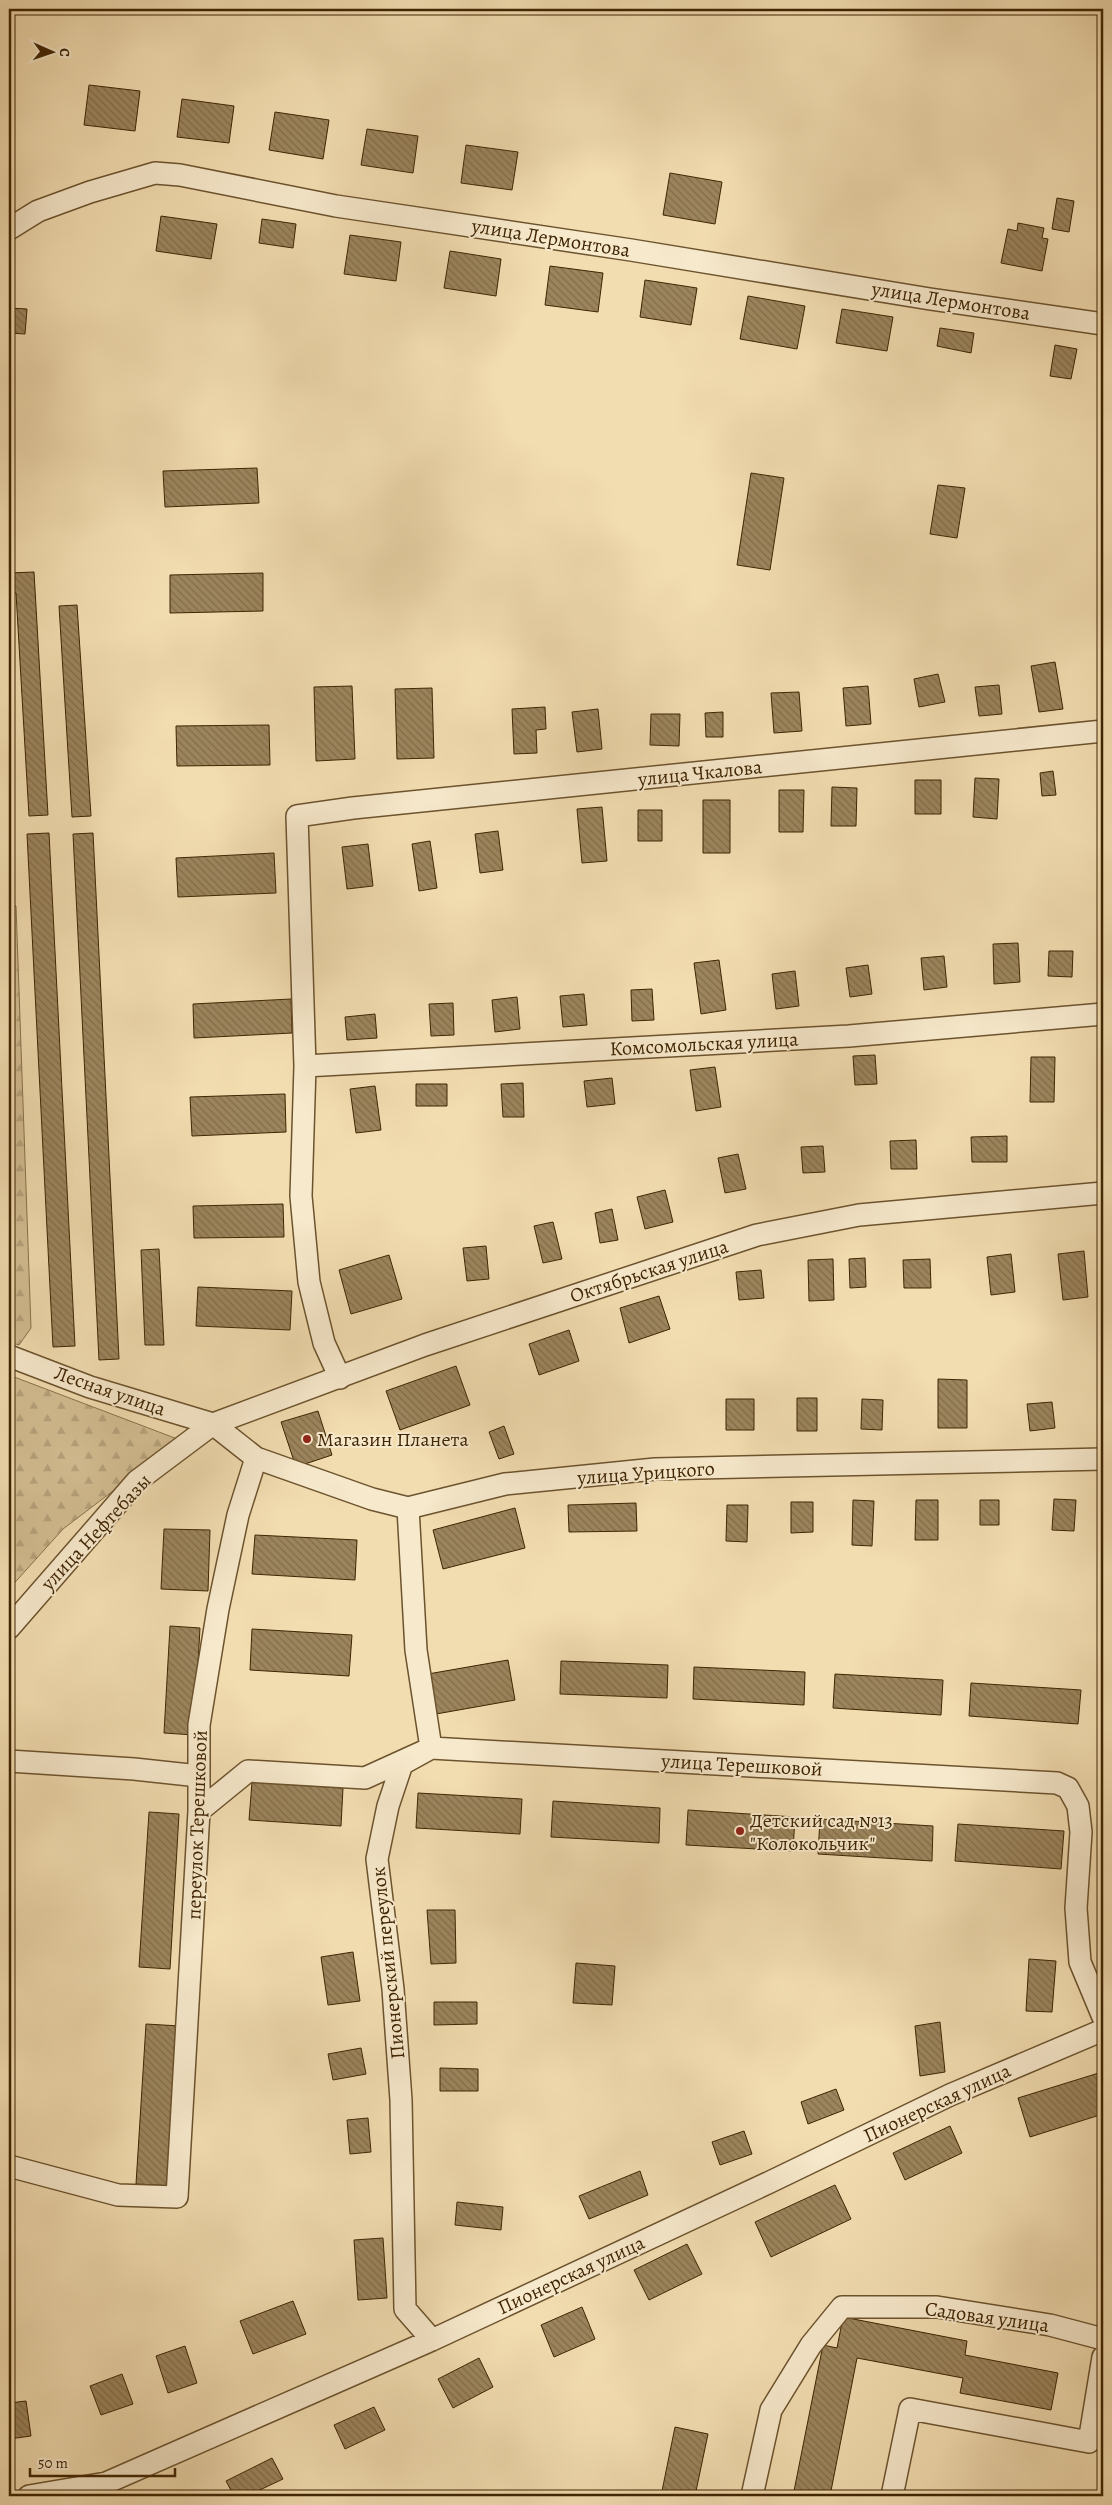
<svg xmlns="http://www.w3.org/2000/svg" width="1112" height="2505" font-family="Alegreya,serif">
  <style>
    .forest { fill: url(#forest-firs); stroke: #8a724b }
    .building { fill: url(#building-back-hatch); stroke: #3f2503 }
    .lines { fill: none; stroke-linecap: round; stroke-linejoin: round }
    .minor-casing { stroke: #6c532e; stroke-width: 24 }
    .minor { stroke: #f7e9cc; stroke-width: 21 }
    .poi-dot { fill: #8f2418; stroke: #f7e9cc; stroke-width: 2 }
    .labels { text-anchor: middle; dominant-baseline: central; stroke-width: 4; stroke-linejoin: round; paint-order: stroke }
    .street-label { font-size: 20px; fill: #3f2503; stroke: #f7e9cc }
    .poi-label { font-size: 20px; fill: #3f2503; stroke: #f7e9cc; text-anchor: start }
  </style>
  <defs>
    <pattern id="forest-firs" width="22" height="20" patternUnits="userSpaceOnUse" patternTransform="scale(1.25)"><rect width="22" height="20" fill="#d4be93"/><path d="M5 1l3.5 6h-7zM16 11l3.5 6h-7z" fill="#b7a37d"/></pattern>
    <pattern id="building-back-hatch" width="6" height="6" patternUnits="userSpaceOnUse" patternTransform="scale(1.25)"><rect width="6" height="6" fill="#9c855d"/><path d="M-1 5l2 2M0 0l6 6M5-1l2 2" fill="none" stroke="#816d4b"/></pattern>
  </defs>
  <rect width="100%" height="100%" fill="#f2ddb1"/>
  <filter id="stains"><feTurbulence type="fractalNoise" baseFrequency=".004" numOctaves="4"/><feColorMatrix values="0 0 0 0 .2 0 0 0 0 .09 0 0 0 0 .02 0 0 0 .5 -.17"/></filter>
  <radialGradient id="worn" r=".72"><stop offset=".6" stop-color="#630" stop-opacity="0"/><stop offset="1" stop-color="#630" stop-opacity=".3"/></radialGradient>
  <path class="forest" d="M 9,903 L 16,906 L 31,1328 L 19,1345 L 9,1342 Z
    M 9,1375 L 180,1440 L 63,1529 L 9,1589 Z"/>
  <path class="building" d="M 89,85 L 140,91 L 135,131 L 84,125 Z
    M 182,99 L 234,106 L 229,143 L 177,137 Z
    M 275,112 L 329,120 L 323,159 L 269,150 Z
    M 367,129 L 418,136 L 413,173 L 361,165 Z
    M 466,145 L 518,152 L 512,190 L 461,183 Z
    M 670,173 L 722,182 L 715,224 L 663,215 Z
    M 1057,198 L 1074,201 L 1069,232 L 1052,229 Z
    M 161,216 L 217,224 L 211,259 L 156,251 Z
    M 262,219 L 296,224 L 293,248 L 259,243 Z
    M 1018,223 L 1044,228 L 1042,238 L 1048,239 L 1042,271 L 1001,263 L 1008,229 L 1017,231 Z
    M 350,235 L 401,242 L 396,281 L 344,274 Z
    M 450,251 L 501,259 L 496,296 L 444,288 Z
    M 550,266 L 603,273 L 598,312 L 545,305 Z
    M 645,280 L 697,288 L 691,325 L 640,317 Z
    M 748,296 L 805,306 L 797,349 L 740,339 Z
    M 9,308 L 27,309 L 25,334 L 9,333 Z
    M 842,309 L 893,317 L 887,351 L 836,343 Z
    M 940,328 L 974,333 L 971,353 L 937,346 Z
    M 1055,345 L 1077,349 L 1071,379 L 1050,376 Z
    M 257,468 L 259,503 L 165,507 L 163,471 Z
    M 751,473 L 784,478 L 770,570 L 737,565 Z
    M 938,485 L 965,488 L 957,538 L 930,534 Z
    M 34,572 L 48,815 L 29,816 L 16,593 L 9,593 L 9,573 Z
    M 263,573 L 263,611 L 170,613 L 170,575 Z
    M 77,605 L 91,816 L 72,817 L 59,606 Z
    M 1055,662 L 1063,709 L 1039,712 L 1031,666 Z
    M 1103,670 L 1103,696 L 1098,671 Z
    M 938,674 L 945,702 L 919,707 L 914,679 Z
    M 999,685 L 1002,714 L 979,716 L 975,687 Z
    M 352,686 L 355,759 L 316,761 L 314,687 Z
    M 868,686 L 871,724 L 846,726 L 843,688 Z
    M 432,688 L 434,758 L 397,759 L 395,689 Z
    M 799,692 L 802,731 L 774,733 L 771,693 Z
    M 545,707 L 546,729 L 536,730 L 537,753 L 514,754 L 512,709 Z
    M 598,709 L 602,749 L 577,752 L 572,712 Z
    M 723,712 L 723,737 L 706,737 L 705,713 Z
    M 651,714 L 680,714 L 679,746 L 650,745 Z
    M 269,725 L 270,765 L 177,766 L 176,726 Z
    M 1053,771 L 1056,795 L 1042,796 L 1040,773 Z
    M 975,778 L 999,779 L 997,819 L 973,817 Z
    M 915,780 L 941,780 L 941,814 L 915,814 Z
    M 832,787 L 857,788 L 856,826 L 831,826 Z
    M 779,790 L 804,790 L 803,832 L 779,832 Z
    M 703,800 L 730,800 L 730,853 L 703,853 Z
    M 602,807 L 607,861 L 582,863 L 577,809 Z
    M 638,810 L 662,810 L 662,841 L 638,841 Z
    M 498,831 L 503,870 L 480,873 L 475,834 Z
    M 49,833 L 75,1346 L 53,1347 L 27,834 Z
    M 93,833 L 119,1359 L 99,1360 L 73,834 Z
    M 430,841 L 437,888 L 419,891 L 412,844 Z
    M 368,844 L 373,886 L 347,889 L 342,847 Z
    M 274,853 L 276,893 L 178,897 L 176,858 Z
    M 1018,943 L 1020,982 L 994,984 L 993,944 Z
    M 1049,951 L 1073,951 L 1072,977 L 1048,976 Z
    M 944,956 L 947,987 L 924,990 L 921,958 Z
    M 719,960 L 726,1010 L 701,1014 L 694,963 Z
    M 868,965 L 872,994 L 850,997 L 846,968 Z
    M 795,971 L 799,1006 L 776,1009 L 772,974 Z
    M 652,989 L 654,1020 L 632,1021 L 631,990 Z
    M 584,994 L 587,1025 L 563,1027 L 560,996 Z
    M 517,997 L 520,1029 L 495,1032 L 492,1000 Z
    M 291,999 L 292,1033 L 194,1038 L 193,1004 Z
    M 453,1003 L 454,1035 L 431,1036 L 429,1004 Z
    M 375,1014 L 377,1038 L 347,1040 L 345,1017 Z
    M 875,1055 L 877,1084 L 855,1085 L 853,1056 Z
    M 1031,1057 L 1055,1057 L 1054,1102 L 1030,1102 Z
    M 715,1067 L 721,1107 L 696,1111 L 690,1070 Z
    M 612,1078 L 615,1104 L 587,1107 L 584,1081 Z
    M 523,1083 L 524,1117 L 503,1117 L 501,1084 Z
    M 416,1084 L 447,1084 L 447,1106 L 416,1106 Z
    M 375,1086 L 381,1130 L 356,1133 L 350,1089 Z
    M 285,1094 L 286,1132 L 192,1136 L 190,1097 Z
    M 1007,1136 L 1007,1162 L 972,1162 L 971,1137 Z
    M 916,1140 L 917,1169 L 891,1169 L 890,1141 Z
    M 823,1146 L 825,1172 L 803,1173 L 801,1147 Z
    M 738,1154 L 746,1189 L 725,1193 L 718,1158 Z
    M 665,1190 L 673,1222 L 645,1229 L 637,1197 Z
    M 283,1204 L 284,1237 L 194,1238 L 193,1206 Z
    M 612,1209 L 618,1240 L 600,1243 L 595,1213 Z
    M 553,1222 L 562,1259 L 543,1263 L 534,1226 Z
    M 486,1246 L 489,1279 L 467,1281 L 463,1248 Z
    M 159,1249 L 164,1345 L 145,1345 L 141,1250 Z
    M 1084,1251 L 1088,1297 L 1063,1300 L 1058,1254 Z
    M 1011,1254 L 1015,1292 L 991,1295 L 987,1257 Z
    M 389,1255 L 402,1299 L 351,1314 L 339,1270 Z
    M 865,1258 L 866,1287 L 850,1288 L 849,1259 Z
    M 833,1259 L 834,1300 L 809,1301 L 808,1260 Z
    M 930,1259 L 931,1288 L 904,1288 L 903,1260 Z
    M 761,1270 L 764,1298 L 739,1300 L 736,1272 Z
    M 198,1287 L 292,1291 L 290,1330 L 196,1326 Z
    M 659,1296 L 670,1329 L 629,1343 L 620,1308 Z
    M 569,1330 L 579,1361 L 539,1375 L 529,1344 Z
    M 456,1366 L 470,1405 L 400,1430 L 386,1391 Z
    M 938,1379 L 967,1380 L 967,1428 L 938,1428 Z
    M 797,1398 L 817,1398 L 817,1431 L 797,1431 Z
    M 726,1399 L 754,1399 L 754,1430 L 726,1430 Z
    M 862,1399 L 883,1400 L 882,1430 L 861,1429 Z
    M 1052,1402 L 1055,1428 L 1030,1431 L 1027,1404 Z
    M 318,1411 L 332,1455 L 296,1467 L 281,1422 Z
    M 504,1426 L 514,1454 L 499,1459 L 489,1432 Z
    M 1054,1499 L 1076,1500 L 1074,1531 L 1052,1530 Z
    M 853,1500 L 874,1501 L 872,1546 L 852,1545 Z
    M 916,1500 L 938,1500 L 938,1540 L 915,1540 Z
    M 980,1500 L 999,1500 L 999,1525 L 980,1525 Z
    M 791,1502 L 813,1502 L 813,1532 L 791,1533 Z
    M 636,1503 L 637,1531 L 569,1532 L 568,1505 Z
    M 727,1505 L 748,1505 L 747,1542 L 726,1541 Z
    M 515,1508 L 525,1548 L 443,1569 L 433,1530 Z
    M 164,1529 L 210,1530 L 208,1591 L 161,1589 Z
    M 255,1535 L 357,1540 L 355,1580 L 252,1574 Z
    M 170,1626 L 200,1628 L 194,1735 L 164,1733 Z
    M 252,1629 L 352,1635 L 349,1676 L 250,1670 Z
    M 508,1660 L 515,1700 L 436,1714 L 428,1674 Z
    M 561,1661 L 668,1665 L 667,1698 L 560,1694 Z
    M 694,1667 L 805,1672 L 804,1705 L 693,1699 Z
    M 835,1674 L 943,1680 L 941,1715 L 833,1708 Z
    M 971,1683 L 1081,1690 L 1078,1724 L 969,1716 Z
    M 252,1782 L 343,1788 L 341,1826 L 249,1820 Z
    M 418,1793 L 522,1799 L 520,1834 L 416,1828 Z
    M 553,1801 L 660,1808 L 659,1843 L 551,1837 Z
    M 688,1810 L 795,1817 L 793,1851 L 686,1845 Z
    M 149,1812 L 179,1814 L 170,1969 L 139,1967 Z
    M 820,1819 L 933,1826 L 932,1861 L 818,1854 Z
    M 958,1824 L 1064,1831 L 1061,1869 L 955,1861 Z
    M 427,1910 L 455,1910 L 456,1963 L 431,1964 Z
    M 353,1952 L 360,2001 L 328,2005 L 321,1957 Z
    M 1029,1959 L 1056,1961 L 1052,2012 L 1026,2011 Z
    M 576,1963 L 615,1966 L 612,2005 L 573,2003 Z
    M 434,2002 L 477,2002 L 477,2024 L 434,2025 Z
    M 940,2022 L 945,2072 L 920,2076 L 915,2026 Z
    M 146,2024 L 180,2026 L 171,2186 L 136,2184 Z
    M 361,2048 L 366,2074 L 333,2080 L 328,2054 Z
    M 440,2068 L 478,2069 L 478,2091 L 440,2091 Z
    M 1102,2072 L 1103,2114 L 1030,2137 L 1018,2098 Z
    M 836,2089 L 844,2110 L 808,2124 L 801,2102 Z
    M 368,2118 L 371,2152 L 350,2154 L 347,2120 Z
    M 950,2126 L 962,2153 L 905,2180 L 893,2153 Z
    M 744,2131 L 752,2154 L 720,2165 L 712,2142 Z
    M 640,2171 L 648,2195 L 589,2219 L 579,2196 Z
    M 835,2185 L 851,2219 L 771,2257 L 755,2222 Z
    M 457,2202 L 503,2207 L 501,2230 L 455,2225 Z
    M 383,2238 L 387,2298 L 358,2300 L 354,2240 Z
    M 687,2244 L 702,2274 L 649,2300 L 634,2270 Z
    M 293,2301 L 306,2334 L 253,2354 L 240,2321 Z
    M 582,2307 L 595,2339 L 554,2357 L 541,2325 Z
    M 843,2317 L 967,2341 L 965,2355 L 1058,2373 L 1051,2410 L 960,2393 L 963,2378 L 857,2358 L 830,2496 L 793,2496 L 823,2345 L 837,2348 Z
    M 185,2346 L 197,2383 L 168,2393 L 156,2356 Z
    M 479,2358 L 493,2387 L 453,2408 L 438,2379 Z
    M 122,2374 L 133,2404 L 101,2415 L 90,2386 Z
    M 26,2401 L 31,2436 L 9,2439 L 9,2403 Z
    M 374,2407 L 385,2430 L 345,2449 L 334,2425 Z
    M 675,2427 L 708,2434 L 695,2496 L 661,2496 Z
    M 272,2458 L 283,2479 L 247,2496 L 234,2496 L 226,2481 Z"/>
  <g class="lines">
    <defs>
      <path id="minor" d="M 9,229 L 38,211 L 90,192 L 155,173 L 180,175 L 336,206 L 631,250 L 930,299 L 1103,324
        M 305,1066 L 849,1036 L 1103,1014
        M 9,1356 L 90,1387 L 213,1424 L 256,1458 L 372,1499 L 408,1508 L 505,1484 L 655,1469 L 1103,1459
        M 340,1378 L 324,1343 L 309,1282 L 301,1196 L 305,1066 L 297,816 L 353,808 L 1103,731
        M 408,1508 L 416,1650 L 431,1748 L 402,1764 L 388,1806 L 377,1859 L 393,1989 L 401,2100 L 405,2309 L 432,2340
        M 9,1628 L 137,1481 L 213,1424 L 425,1345 L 757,1235 L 859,1215 L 1103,1193
        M 9,1761 L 134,1769 L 199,1776
        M 199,1811 L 248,1771 L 365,1778 L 431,1748 L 1057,1783 L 1068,1788 L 1078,1806 L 1081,1832 L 1076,1908 L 1080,1962 L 1103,2017
        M 9,2166 L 118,2195 L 177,2197 L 199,1811 L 199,1725 L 218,1609 L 238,1515 L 256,1458
        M 29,2496 L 106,2483 L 432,2340 L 770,2182 L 950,2095 L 1103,2030
        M 752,2496 L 771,2410 L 811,2345 L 842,2307 L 937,2307 L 1050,2325 L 1103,2339
        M 892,2496 L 910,2409 L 1089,2442 L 1103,2357"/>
    </defs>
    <use href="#minor" class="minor-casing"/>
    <use href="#minor" class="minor"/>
  </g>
  <g class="poi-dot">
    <circle cx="307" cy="1439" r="5"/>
    <circle cx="740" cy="1831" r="5"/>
  </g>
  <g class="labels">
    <g class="street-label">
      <text transform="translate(551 238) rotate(9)">улица Лермонтова</text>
      <text transform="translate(951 301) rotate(9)">улица Лермонтова</text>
      <text transform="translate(700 773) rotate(-6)">улица Чкалова</text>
      <text transform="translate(704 1044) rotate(-3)">Комсомольская улица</text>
      <text transform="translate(649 1271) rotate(-18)">Октябрьская улица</text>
      <text transform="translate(110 1391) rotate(19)">Лесная улица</text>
      <text transform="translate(646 1473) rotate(-4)">улица Урицкого</text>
      <text transform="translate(96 1532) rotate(-47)">улица Нефтебазы</text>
      <text transform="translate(742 1765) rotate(3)">улица Терешковой</text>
      <text transform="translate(197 1825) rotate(-88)">переулок Терешковой</text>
      <text transform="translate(388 1963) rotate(-96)">Пионерский переулок</text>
      <text transform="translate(937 2103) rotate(-25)">Пионерская улица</text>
      <text transform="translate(571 2275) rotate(-25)">Пионерская улица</text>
      <text transform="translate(987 2317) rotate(8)">Садовая улица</text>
    </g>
    <g class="poi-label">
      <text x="317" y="1439">Магазин Планета</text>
      <text x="750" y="1820">Детский сад №13<tspan x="750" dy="23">"Колокольчик"</tspan></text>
    </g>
  </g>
  <rect width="1112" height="2505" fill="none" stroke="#f2ddb1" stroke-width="30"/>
  <rect x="10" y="10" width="1092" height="2485" fill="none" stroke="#3f2503" stroke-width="2.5"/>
  <rect x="15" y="15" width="1082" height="2475" fill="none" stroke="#3f2503"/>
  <g transform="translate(52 52) rotate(92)" stroke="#f7e9cc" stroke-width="4" paint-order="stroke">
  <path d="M0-4L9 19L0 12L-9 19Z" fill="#3f2503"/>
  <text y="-8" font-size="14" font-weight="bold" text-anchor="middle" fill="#3f2503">С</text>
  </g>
  <path d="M30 2468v8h145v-8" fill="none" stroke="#3f2503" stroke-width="2.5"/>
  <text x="38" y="2468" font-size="15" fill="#3f2503" stroke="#f7e9cc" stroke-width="4" paint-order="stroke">50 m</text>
  <rect width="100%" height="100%" filter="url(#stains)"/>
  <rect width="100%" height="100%" fill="url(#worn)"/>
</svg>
